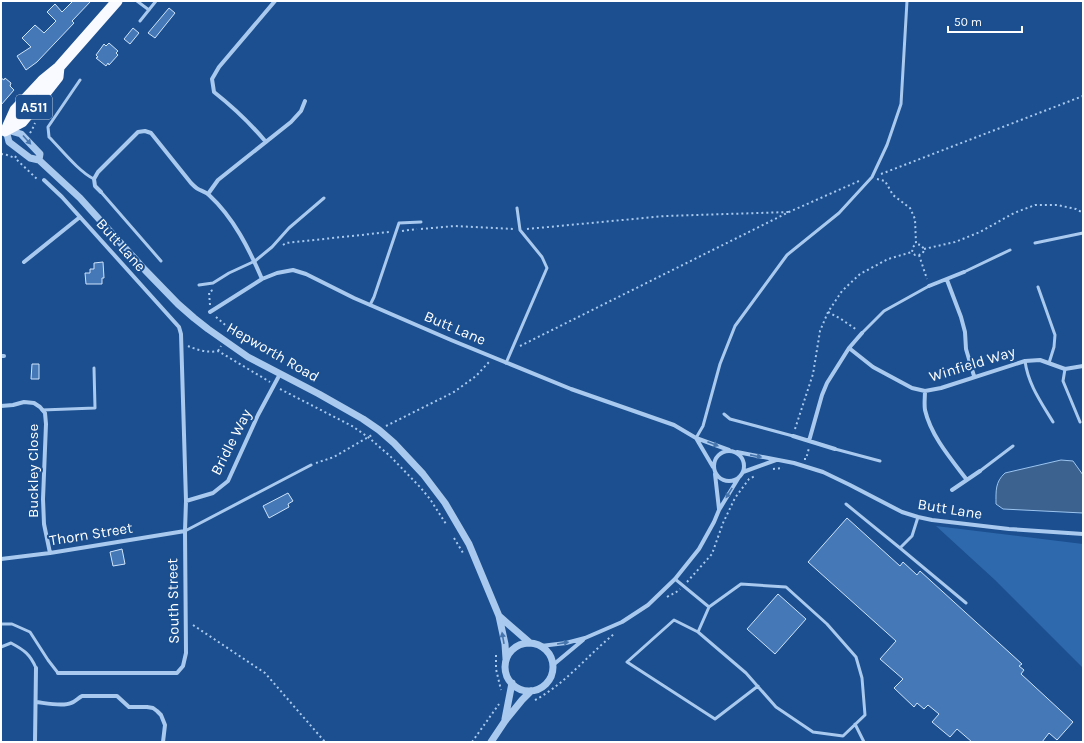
<svg xmlns="http://www.w3.org/2000/svg" width="1084" height="743" font-family="Karla,sans-serif">
  <style>
    .green { fill: #2e69ad }
    .water { fill: #3c6290; stroke: #9cc4f0 }
    .building { fill: #4478b7; stroke: #cfe3fa }
    .lines { fill: none; stroke-linecap: round; stroke-linejoin: round }
    .path { stroke: #a9c9ee; stroke-width: 2; stroke-dasharray: 2 3; stroke-linecap: butt }
    .service { stroke: #a9c9ee; stroke-width: 3 }
    .minor { stroke: #a9c9ee; stroke-width: 4 }
    .tertiary { stroke: #a9c9ee; stroke-width: 7 }
    .trunk { stroke: #f8faff; stroke-width: 11 }
    .oneway { fill: #4674ac }
    .labels { text-anchor: middle; dominant-baseline: central; stroke-width: 4; stroke-linejoin: round; paint-order: stroke }
    .shield { fill: #1b4f8f; stroke: #bbcadd; stroke-width: 1 }
    .shield-label { font-size: 14px; font-weight: bold; fill: #fff }
    .street-label { font-size: 15px; fill: #fff; stroke: #1b4f8f }
  </style>
  <rect width="100%" height="100%" fill="#1b4f8f"/>
  <path class="green" d="M 936,526 L 1083,544 L 1083,668 L 995,580 Z"/>
  <path class="water" d="M 1061,460 L 1073,461 L 1083,475 L 1083,513 L 1003,509 L 996,504 C 996,491 995,482 1005,473 Z"/>
  <path class="building" d="M 73,1 L 91,1 L 72,21 L 74,23 L 55,43 L 37,62 L 26,70 L 17,56 L 31,47 L 22,38 L 35,25 L 44,33 L 56,21 L 47,12 L 55,4 L 62,12 Z
    M 169,8 L 175,13 L 155,38 L 148,33 Z
    M 133,28 L 139,33 L 130,44 L 124,39 Z
    M 109,43 L 118,51 L 116,53 L 118,55 L 109,65 L 108,63 L 106,66 L 96,58 L 98,57 L 96,55 L 104,44 L 106,46 Z
    M 1,78 L 4,80 L 5,78 L 11,83 L 10,86 L 14,90 L 1,105 Z
    M 103,262 L 104,278 L 102,278 L 102,284 L 86,284 L 85,273 L 90,273 L 90,269 L 94,269 L 94,263 Z
    M 32,364 L 39,364 L 39,379 L 31,379 Z
    M 288,493 L 293,501 L 288,504 L 289,507 L 269,518 L 263,506 Z
    M 847,518 L 900,566 L 903,562 L 917,575 L 920,571 L 1022,664 L 1019,666 L 1024,670 L 1021,674 L 1073,722 L 1057,740 L 1049,733 L 1042,742 L 972,742 L 957,729 L 950,737 L 932,722 L 939,714 L 928,705 L 924,709 L 917,703 L 914,707 L 894,688 L 903,679 L 880,659 L 896,641 L 808,562 Z
    M 122,549 L 125,564 L 113,566 L 110,552 Z
    M 778,594 L 806,619 L 775,654 L 747,629 Z"/>
  <g class="lines">
    <path class="path" d="M 30,133 L 32,130 L 35,123
      M 1,154 L 7,155 L 15,158
      M 16,156 L 15,158 L 37,179
      M 881,174 L 1083,96
      M 877,179 L 885,181 L 893,195 L 910,208 L 915,219 L 916,244 L 913,247 L 912,252 L 915,255 L 919,255 L 923,253 L 924,249 L 921,245 L 916,244
      M 421,229 L 455,226 L 515,229
      M 527,229 L 665,216 L 789,212
      M 402,231 L 417,229
      M 283,245 L 286,243 L 389,232
      M 924,249 L 955,242 L 980,232 L 1014,213 L 1035,205 L 1057,205 L 1076,209 L 1083,213
      M 919,255 L 927,279
      M 210,305 L 209,292 L 213,290
      M 828,312 L 841,319 L 857,330
      M 216,317 L 231,330 L 229,334
      M 188,346 C 197,350 208,353 218,351 L 270,382
      M 520,346 L 789,212 L 859,181
      M 218,351 L 221,346
      M 280,389 L 352,426 L 368,437 L 390,456 L 420,487 L 430,499 L 446,524
      M 386,426 L 454,392 L 476,376 L 489,362
      M 795,429 L 813,374 L 820,331 L 828,312 L 842,291 L 860,274 L 888,259 L 912,252
      M 804,459 L 806,459 L 809,448
      M 316,463 L 334,457 L 372,435
      M 773,469 L 783,468
      M 454,538 L 463,553
      M 687,582 L 712,554 L 723,523 L 735,498 L 749,479 L 755,476
      M 667,597 C 672,594 676,593 680,589
      M 193,625 L 265,673 L 325,742
      M 496,655 L 496,669 L 501,690
      M 535,700 C 565,684 588,655 614,634
      M 472,742 L 499,704"/>
    <path class="service" d="M 137,1 L 149,10
      M 140,21 L 156,1
      M 80,80 L 48,127 L 49,137 C 61,149 79,172 94,179
      M 101,192 L 161,261
      M 1035,243 L 1083,233
      M 964,272 L 1010,250
      M 199,285 L 213,283 L 229,273 L 255,261 L 272,247 L 289,228 L 324,198
      M 1038,287 L 1055,335 L 1054,347 L 1049,363
      M 370,305 L 374,297 L 399,223 L 421,222
      M 862,333 L 884,311 L 929,286
      M 1025,361 C 1028,384 1041,402 1053,422
      M 506,363 L 547,268 L 542,257 L 520,230 L 517,208
      M 1065,369 L 1063,381 L 1080,422
      M 42,410 L 95,408 L 94,368
      M 724,414 L 730,419 L 793,436
      M 696,438 L 703,426 L 720,364 L 735,326 L 787,255 L 839,213 L 872,177 L 887,145 L 901,104 L 907,1
      M 835,449 L 880,461
      M 980,471 L 1013,446
      M 846,504 L 900,548 L 912,536 L 918,517
      M 185,531 L 311,465
      M 900,548 L 966,603
      M 675,579 L 709,607 L 741,584 L 786,587 L 827,624 L 856,657 L 862,678 L 865,715 L 843,736 L 813,732 L 776,707 L 746,673 L 698,632 L 709,607
      M 1,624 L 12,624 L 30,632 L 48,660 L 58,673
      M 698,632 L 674,620 L 627,662 L 715,719 L 758,686
      M 1,647 L 11,643 C 24,650 30,654 36,668
      M 855,724 L 864,742"/>
    <path class="minor" d="M 266,142 C 250,123 233,107 214,92 L 212,79 L 219,67 L 275,1
      M 44,180 L 62,197 L 179,327 L 181,334 L 186,501 L 185,531 L 186,653 L 183,666 L 177,673 L 58,673
      M 101,192 L 95,186 L 94,179 L 98,172 L 138,132 L 145,131 L 151,133 L 191,183 C 193,185 196,188 198,189 C 202,191 206,192 209,195 C 234,218 249,249 262,279
      M 208,194 L 218,180 L 291,122 L 301,111 L 305,101
      M 24,262 L 80,217
      M 947,280 L 961,317 L 965,332 L 966,349 L 974,376
      M 929,286 L 964,272
      M 210,312 L 262,279 L 277,273 L 293,270 L 306,274 L 354,298 L 451,340 L 571,389 L 674,425 L 696,438 L 729,450
      M 862,333 L 849,348 L 873,367 L 912,388 L 925,391 L 941,388 L 1025,361 L 1040,360 L 1065,369 L 1083,366
      M 1,356 L 4,356
      M 925,391 C 925,397 924,404 925,410 C 931,436 951,459 967,480
      M 1,406 L 13,405 L 24,402 L 34,403 L 40,407 L 45,413 L 46,424 L 43,499 L 44,524 L 50,553
      M 793,436 L 835,449
      M 696,438 L 713,467
      M 809,441 L 822,395 L 827,383 L 849,348
      M714 466a15 15 0 1 1 30 0a15 15 0 1 1-30 0Z
      M 737,452 L 794,463 L 823,472 L 850,485 L 902,512 L 918,517 L 932,520 L 1009,529 L 1083,534
      M 743,472 L 776,460
      M 715,474 L 719,509
      M 952,490 L 980,471
      M 186,501 L 213,493 L 228,481 L 258,415 L 280,374
      M 1,559 L 50,553 L 185,531
      M 541,646 L 566,643 L 585,638 L 622,622 L 648,605 L 675,579 L 699,549 L 714,522 L 719,510 L 739,477
      M 553,665 L 583,640
      M 36,702 C 45,703 63,707 71,703 C 75,702 78,698 82,696 L 117,696 L 129,707 L 147,707 L 153,708 L 157,711 L 161,715 L 165,725 L 163,742
      M 35,742 L 36,668"/>
    <path class="tertiary" d="M 6,130 L 9,142 L 30,158 L 39,160 L 80,198 L 145,270 L 178,304 L 194,318 L 208,329 L 248,357 L 319,394 L 363,419 L 379,430 L 394,443 L 409,459 L 423,474 L 445,503 L 469,544 L 499,616 L 505,644 L 506,659
      M 7,130 L 21,134 L 40,154 L 39,160
      M 499,616 L 530,643
      M505 667a24 24 0 1 1 48 0a24 24 0 1 1-48 0Z
      M 505,719 L 512,683
      M 491,742 L 505,721 L 522,700 L 531,691"/>
    <path class="trunk" d="M 6,130 L 15,110 L 43,80 L 59,67 L 117,1
      M 5,131 L 22,122 L 32,110 L 58,77 L 59,67"/>
  </g>
  <defs><path id="oneway-solid" d="M-6-.8H1V-3.2L6.5 0L1 3.2V.8H-6Z"/></defs>
  <g class="oneway">
    <use href="#oneway-solid" transform="translate(27 140) rotate(48)"/>
    <use href="#oneway-solid" transform="translate(713 444) rotate(21)"/>
    <use href="#oneway-solid" transform="translate(756 456) rotate(11)"/>
    <use href="#oneway-solid" transform="translate(729 493) rotate(122)"/>
    <use href="#oneway-solid" transform="translate(503 638) rotate(-100)"/>
    <use href="#oneway-solid" transform="translate(563 643) rotate(-9)"/>
  </g>
  <g class="labels">
    <rect class="shield" x="16" y="95" width="36" height="24" rx="3"/>
    <g class="shield-label">
      <text x="34" y="107">A511</text>
    </g>
    <g class="street-label">
      <text transform="translate(121 245) rotate(48)">Butt Lane</text>
      <text transform="translate(455 328) rotate(23)">Butt Lane</text>
      <text transform="translate(273 352) rotate(30)">Hepworth Road</text>
      <text transform="translate(972 364) rotate(-17)">Winfield Way</text>
      <text transform="translate(231 442) rotate(-63)">Bridle Way</text>
      <text transform="translate(33 471) rotate(-90)">Buckley Close</text>
      <text transform="translate(950 509) rotate(9)">Butt Lane</text>
      <text transform="translate(91 534) rotate(-9)">Thorn Street</text>
      <text transform="translate(173 601) rotate(-91)">South Street</text>
    </g>
  </g>
  <rect width="1084" height="743" fill="none" stroke="#ffffff" stroke-width="4"/>
  <path d="M948 26v6h74v-6" fill="none" stroke="#ffffff" stroke-width="2"/>
  <text x="954" y="26" font-size="12" fill="#ffffff" stroke="#1b4f8f" stroke-width="3" paint-order="stroke">50 m</text>
</svg>
